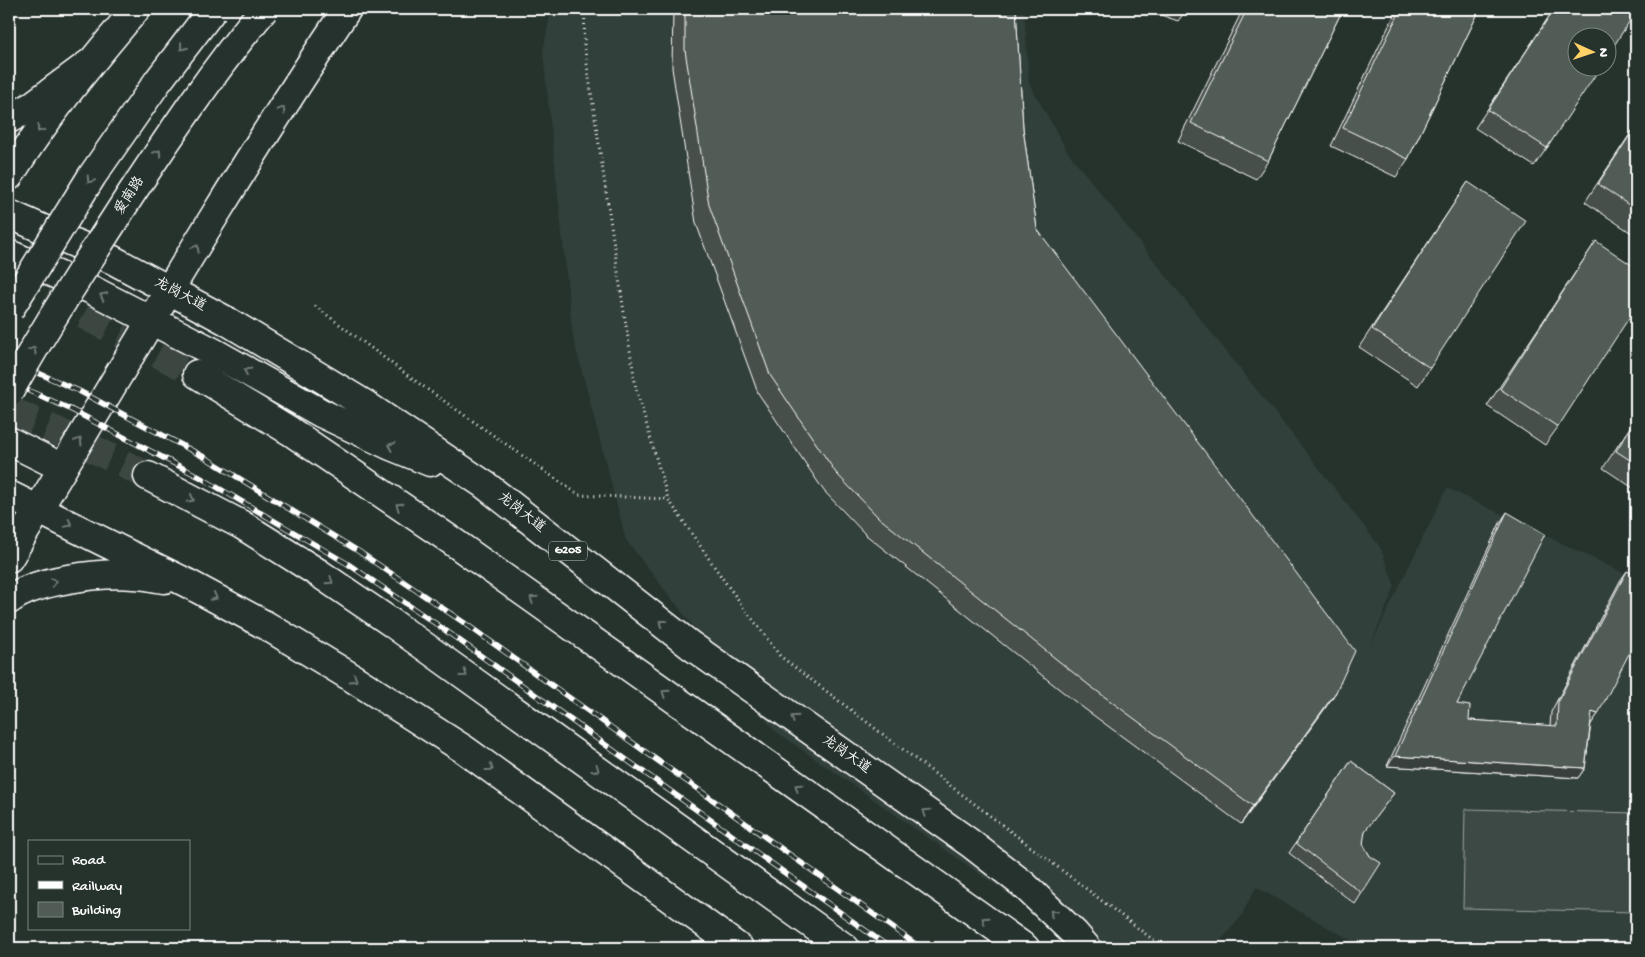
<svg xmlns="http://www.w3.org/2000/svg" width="1645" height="957" font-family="'Gochi Hand','LXGW WenKai TC',sans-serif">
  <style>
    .built { fill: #333f3a }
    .pitch { fill: #3e4944; stroke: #9ea4a2 }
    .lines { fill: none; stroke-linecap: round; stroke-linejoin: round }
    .highway-tunnel { stroke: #3c4742; stroke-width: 28; stroke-dasharray: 28 14; stroke-linecap: butt }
    .secondary-casing { stroke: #fff; stroke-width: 31 }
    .primary-casing { stroke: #fff; stroke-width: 31 }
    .highway-casing { stroke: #fff; stroke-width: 31 }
    .path { stroke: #fff; stroke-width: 3; stroke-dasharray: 1 4; stroke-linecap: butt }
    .secondary { stroke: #26332d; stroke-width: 28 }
    .primary { stroke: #26332d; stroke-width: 28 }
    .highway { stroke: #26332d; stroke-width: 28 }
    .rail-casing { stroke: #fff; stroke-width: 5.5 }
    .rail { stroke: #26332d; stroke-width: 4; stroke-dasharray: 11; stroke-linecap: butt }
    .secondary-bridge-casing { stroke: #fff; stroke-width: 31; stroke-linecap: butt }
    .secondary-bridge { stroke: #26332d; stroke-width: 28 }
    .wall { fill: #464f4b; stroke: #fff }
    .shaded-wall { fill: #39403d; stroke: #fff }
    .building { fill: #515c57; stroke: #fff }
    .oneway { stroke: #727a76 }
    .labels { text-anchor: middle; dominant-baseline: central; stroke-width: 4; stroke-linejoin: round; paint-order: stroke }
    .shield { fill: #26332d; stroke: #bec2c0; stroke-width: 1 }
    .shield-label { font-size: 12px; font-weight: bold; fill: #fff }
    .street-label { font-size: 14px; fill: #fff; stroke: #26332d }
  </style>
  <rect width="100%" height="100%" fill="#26332d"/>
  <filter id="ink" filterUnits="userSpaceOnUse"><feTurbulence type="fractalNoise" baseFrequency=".02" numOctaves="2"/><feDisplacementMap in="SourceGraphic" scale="10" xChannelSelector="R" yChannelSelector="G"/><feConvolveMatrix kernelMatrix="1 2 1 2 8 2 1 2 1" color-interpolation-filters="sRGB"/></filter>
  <g filter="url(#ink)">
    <path class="built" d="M 551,9 L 1024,9 L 1029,83 L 1067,151 L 1329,481 L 1380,547 L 1395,586 L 1370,647 L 1447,488 L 1636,579 L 1636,948 L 1365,948 L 1256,887 L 1240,918 L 1214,948 L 1086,948 L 774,730 L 626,540 L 573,337 L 543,52 Z"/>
    <path class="pitch" d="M 1465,809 L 1636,813 L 1635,912 L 1463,908 Z"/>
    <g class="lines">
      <path class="highway-tunnel" d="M 9,276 L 197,374
        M 9,410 L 55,430 L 148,476"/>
      <defs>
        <path id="secondary" d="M 9,176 C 46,117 91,62 136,9
          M 9,558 C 120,374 227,187 347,9"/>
        <path id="primary" d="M 9,119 L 29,108 L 90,63
          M 9,214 L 113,260 L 227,321 L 366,405 L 485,485 L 690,645 L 970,843 L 1024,885 L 1075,934 L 1087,948
          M 9,254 L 90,289 L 213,352 L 321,413 L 391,446 L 430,462
          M 9,441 L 63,468
          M 9,495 L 187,583 L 267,626 L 351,677 L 465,750 L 739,948
          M 9,600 C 34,580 102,572 134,575 C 144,575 155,578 165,579"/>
        <path id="highway" d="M 197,374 L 290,431 L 452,541 L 1025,948
          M 148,476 L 242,525 L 320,574 L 392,623 L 845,948"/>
      </defs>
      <use href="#secondary" class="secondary-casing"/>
      <use href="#primary" class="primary-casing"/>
      <use href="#highway" class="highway-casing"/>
      <path class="path" d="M 585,9 L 584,44 L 625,319 L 636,388 L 668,499 L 725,582 L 780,656 L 1164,948
        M 315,306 L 414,380 L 579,495 L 668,499"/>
      <use href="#secondary" class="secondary"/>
      <use href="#primary" class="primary"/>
      <use href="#highway" class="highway"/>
      <defs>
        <path id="rail" d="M 9,360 L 79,391 L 206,458 L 358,551 L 463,622 L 921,948
          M 9,382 L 70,409 L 198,476 L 348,564 L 442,628 L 890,948"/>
      </defs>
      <use href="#rail" class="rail-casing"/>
      <use href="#rail" class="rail"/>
      <defs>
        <path id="secondary-bridge" d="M 9,310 L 92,176 L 158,81 L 213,9
          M 9,392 C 47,324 89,259 131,194 C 173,131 215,68 264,9"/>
      </defs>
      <use href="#secondary-bridge" class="secondary-bridge-casing"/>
      <use href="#secondary-bridge" class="secondary-bridge"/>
    </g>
    <path class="wall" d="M 673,9 L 1016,9 L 1023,128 L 1037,229 L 1336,692 L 1241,824 L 1078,704 L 866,535 L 824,491 L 758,393 L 696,223 L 672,68 Z
      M 1243,9 L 1343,9 L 1268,161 L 1256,179 L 1178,141 Z
      M 1397,9 L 1480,9 L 1408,159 L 1396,177 L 1331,146 Z
      M 1554,9 L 1636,9 L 1547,148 L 1534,166 L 1475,128 Z
      M 1636,125 L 1636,236 L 1585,202 Z
      M 1468,182 L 1430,368 L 1418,386 L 1359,347 Z
      M 1596,241 L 1558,427 L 1545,445 L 1487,406 Z
      M 1636,418 L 1636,490 L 1603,468 Z
      M 1507,512 L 1457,704 L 1469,720 L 1550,726 L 1551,712 L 1620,581 L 1627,571 L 1598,714 L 1591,724 L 1585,768 L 1578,778 L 1387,766 L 1500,523 Z
      M 1351,761 L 1394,793 L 1364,832 L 1363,844 L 1370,856 L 1362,893 L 1355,904 L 1289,853 Z"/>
    <path class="shaded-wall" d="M 1144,9 L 1187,9 L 1178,21 Z
      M 1336,692 L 1324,710 L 1241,824 L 1253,806 Z
      M 1592,712 L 1598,714 L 1591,724 L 1585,722 Z
      M 1395,756 L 1585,768 L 1578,778 L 1387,766 Z"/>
    <path class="building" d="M 685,9 L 1016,9 L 1023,128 L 1037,229 L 1355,651 L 1336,692 L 1253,806 L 1090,686 L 878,517 L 836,473 L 770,375 L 709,205 L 685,50 Z
      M 1247,9 L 1343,9 L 1268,161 L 1191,123 Z
      M 1401,9 L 1480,9 L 1408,159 L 1343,128 Z
      M 1554,9 L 1636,9 L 1636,11 L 1608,55 L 1608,38 L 1578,38 L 1578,68 L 1600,68 L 1547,148 L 1488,110 Z
      M 1636,126 L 1636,210 L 1598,184 Z
      M 1468,182 L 1526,221 L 1430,368 L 1372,329 Z
      M 1596,241 L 1636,268 L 1636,307 L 1558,427 L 1500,389 Z
      M 1636,419 L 1636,464 L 1616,451 Z
      M 1507,512 L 1545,534 L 1457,704 L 1470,706 L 1469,720 L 1557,726 L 1558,701 L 1627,571 L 1636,575 L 1636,640 L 1598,714 L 1592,712 L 1585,768 L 1395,756 Z
      M 1351,761 L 1394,793 L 1365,831 L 1363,844 L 1370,856 L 1381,863 L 1362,893 L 1296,843 Z"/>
    <defs><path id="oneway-chevron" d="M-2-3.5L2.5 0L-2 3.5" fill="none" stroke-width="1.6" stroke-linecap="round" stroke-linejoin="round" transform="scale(1.25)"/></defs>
    <g class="oneway">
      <use href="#oneway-chevron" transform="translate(183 47) rotate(128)"/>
      <use href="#oneway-chevron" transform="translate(282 110) rotate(-58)"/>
      <use href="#oneway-chevron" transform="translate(40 129) rotate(127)"/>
      <use href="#oneway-chevron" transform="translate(158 153) rotate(-57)"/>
      <use href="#oneway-chevron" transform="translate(90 180) rotate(123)"/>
      <use href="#oneway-chevron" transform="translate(196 248) rotate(-59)"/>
      <use href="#oneway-chevron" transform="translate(103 296) rotate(-153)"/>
      <use href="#oneway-chevron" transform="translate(33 350) rotate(-59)"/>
      <use href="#oneway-chevron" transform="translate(247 371) rotate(-150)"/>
      <use href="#oneway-chevron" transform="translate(79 441) rotate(-59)"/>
      <use href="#oneway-chevron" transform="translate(391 446) rotate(-156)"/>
      <use href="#oneway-chevron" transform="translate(191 499) rotate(28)"/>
      <use href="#oneway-chevron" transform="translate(399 506) rotate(-146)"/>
      <use href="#oneway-chevron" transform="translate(69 524) rotate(26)"/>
      <use href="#oneway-chevron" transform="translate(330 581) rotate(34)"/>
      <use href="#oneway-chevron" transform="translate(54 582) rotate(-11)"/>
      <use href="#oneway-chevron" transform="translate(214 597) rotate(28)"/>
      <use href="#oneway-chevron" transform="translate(533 599) rotate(-145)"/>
      <use href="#oneway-chevron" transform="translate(662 623) rotate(-142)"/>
      <use href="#oneway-chevron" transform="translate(464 674) rotate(36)"/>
      <use href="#oneway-chevron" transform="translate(354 679) rotate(32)"/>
      <use href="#oneway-chevron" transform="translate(665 693) rotate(-145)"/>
      <use href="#oneway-chevron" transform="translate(794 718) rotate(-145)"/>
      <use href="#oneway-chevron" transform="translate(490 768) rotate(36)"/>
      <use href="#oneway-chevron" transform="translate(596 769) rotate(36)"/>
      <use href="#oneway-chevron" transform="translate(798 787) rotate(-145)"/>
      <use href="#oneway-chevron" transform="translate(926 812) rotate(-145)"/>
      <use href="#oneway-chevron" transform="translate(1053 913) rotate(-136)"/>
      <use href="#oneway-chevron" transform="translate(985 920) rotate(-145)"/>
    </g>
  </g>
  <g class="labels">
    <rect class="shield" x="549" y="541.5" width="38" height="19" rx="4"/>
    <g class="shield-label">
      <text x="568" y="551">G205</text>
    </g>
    <g class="street-label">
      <text transform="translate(130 196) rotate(-57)">爱南路</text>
      <text transform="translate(180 295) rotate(28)">龙岗大道</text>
      <text transform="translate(521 513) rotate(38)">龙岗大道</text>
      <text transform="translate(846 755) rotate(35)">龙岗大道</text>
    </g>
  </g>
  <rect width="1645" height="957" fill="none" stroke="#26332d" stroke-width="30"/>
  <rect x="15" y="15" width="1615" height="927" fill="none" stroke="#fff" stroke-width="2" filter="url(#ink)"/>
  <rect x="28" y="840" width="162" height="90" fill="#26332d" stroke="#7d8581"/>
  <rect x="38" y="856" width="25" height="8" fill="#26332d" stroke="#7d8581"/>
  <text x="72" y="864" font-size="15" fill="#ffffff">Road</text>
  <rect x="38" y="881" width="25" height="8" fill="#ffffff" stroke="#7d8581"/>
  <text x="72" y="890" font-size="15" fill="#ffffff">Railway</text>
  <rect x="38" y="902" width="25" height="15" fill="#515c57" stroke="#7d8581"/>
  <text x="72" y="914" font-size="15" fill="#ffffff">Building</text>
  <g transform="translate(1592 52) rotate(93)"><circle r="24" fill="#26332d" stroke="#7d8581"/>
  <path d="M0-4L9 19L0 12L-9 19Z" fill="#ffd166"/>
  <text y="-8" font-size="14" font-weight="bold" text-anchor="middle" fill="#ffffff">N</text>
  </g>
</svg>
